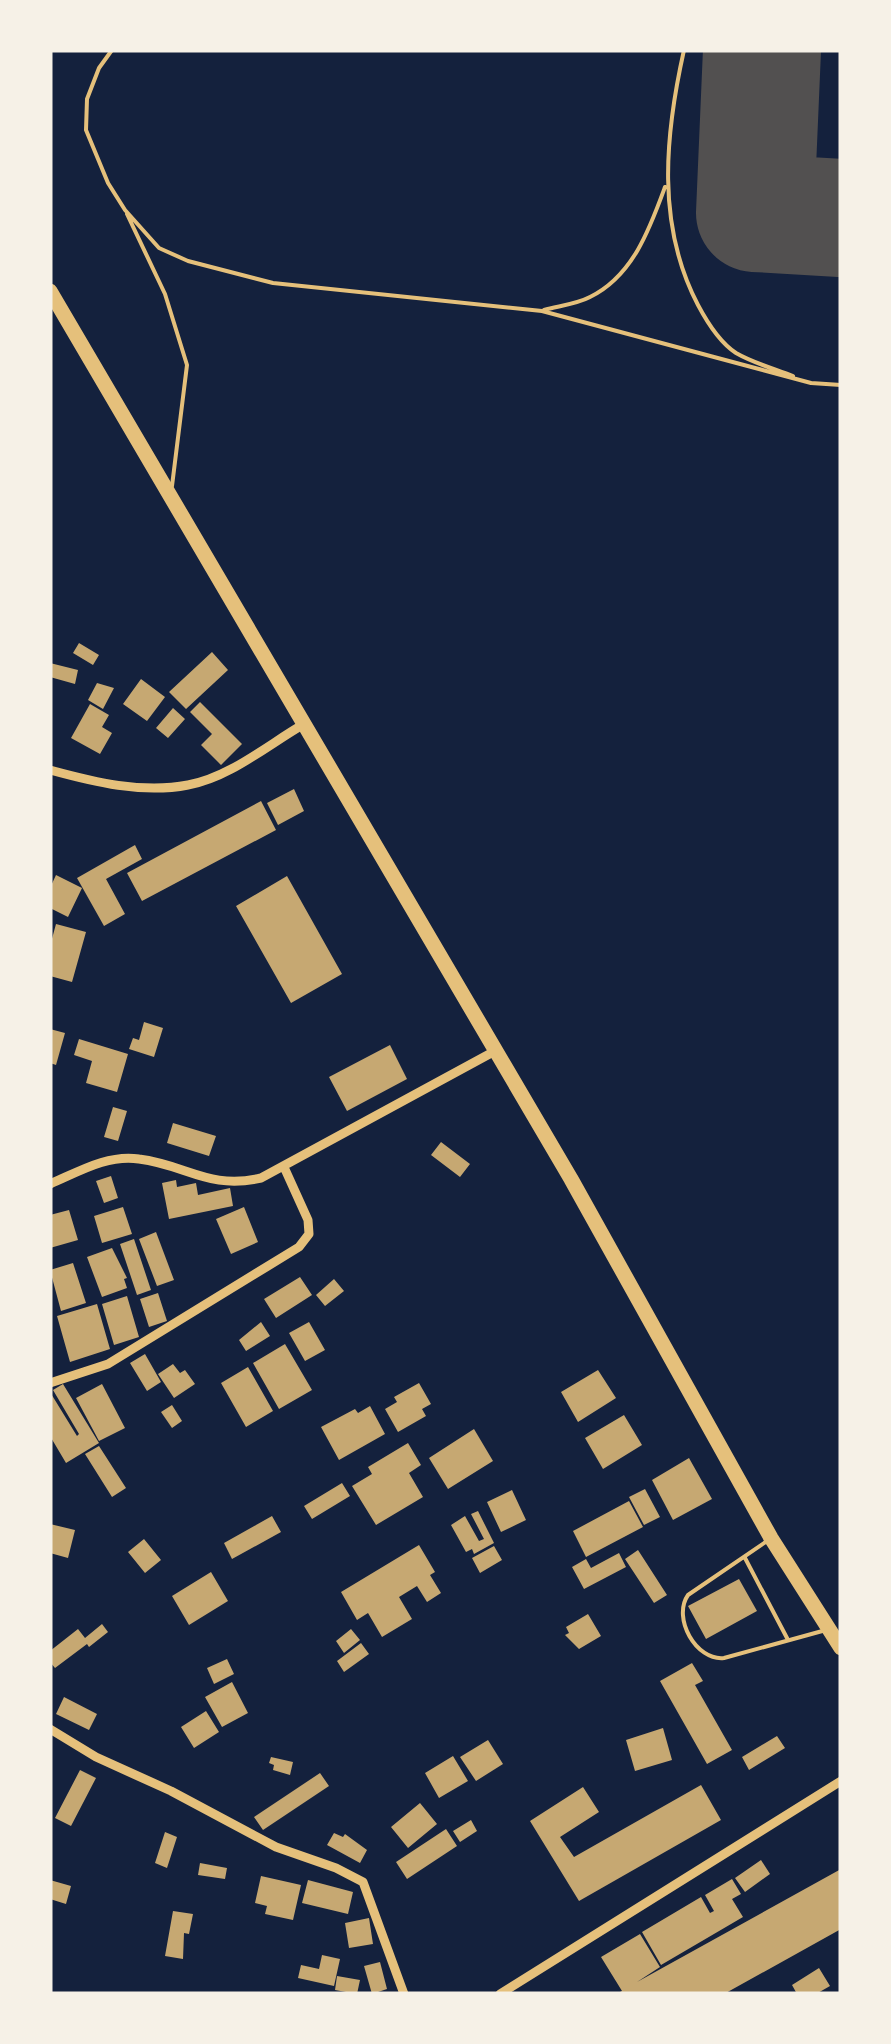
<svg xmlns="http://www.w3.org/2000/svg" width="891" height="2044" font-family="'Playfair Display',serif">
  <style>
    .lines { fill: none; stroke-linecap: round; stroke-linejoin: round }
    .runway { stroke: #525050; stroke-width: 118 }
    .building { fill: #c6a872 }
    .service { stroke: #e5c07b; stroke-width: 4 }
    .minor { stroke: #e5c07b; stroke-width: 9 }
    .trunk { stroke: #e5c07b; stroke-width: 15 }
  </style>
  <rect width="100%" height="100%" fill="#14213d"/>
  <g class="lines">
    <path class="runway" d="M 762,50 L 755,213 L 841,218"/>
  </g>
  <path class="building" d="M 79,643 L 99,655 L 93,665 L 73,653 Z
    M 212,652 L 228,670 L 186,709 L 169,692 Z
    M 50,663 L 78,670 L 75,684 L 50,677 Z
    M 141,679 L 165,697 L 147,721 L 123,704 Z
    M 97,683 L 114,688 L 103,709 L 88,700 Z
    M 200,702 L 242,744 L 221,765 L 201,745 L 212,734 L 190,712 Z
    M 90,704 L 109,715 L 102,727 L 112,733 L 100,754 L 71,738 Z
    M 173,708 L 185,719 L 168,738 L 156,728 Z
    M 294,789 L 304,811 L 278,825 L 267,803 Z
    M 261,801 L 276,830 L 142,901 L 127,873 Z
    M 135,845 L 142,859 L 106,879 L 125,914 L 104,926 L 77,878 Z
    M 56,875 L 82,888 L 68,917 L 50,908 L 50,888 Z
    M 287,876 L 342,974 L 291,1003 L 236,906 Z
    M 56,924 L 86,932 L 72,982 L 50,976 L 50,946 Z
    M 144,1022 L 163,1028 L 154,1057 L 129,1049 L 133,1038 L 139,1040 Z
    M 50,1029 L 65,1033 L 56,1065 L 50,1063 Z
    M 79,1039 L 128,1054 L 117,1092 L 86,1083 L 92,1061 L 74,1055 Z
    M 390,1045 L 407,1079 L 347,1111 L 329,1077 Z
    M 113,1107 L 127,1111 L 118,1141 L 104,1137 Z
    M 173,1123 L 216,1136 L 209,1156 L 167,1143 Z
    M 441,1142 L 470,1164 L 460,1177 L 431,1155 Z
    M 111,1176 L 118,1198 L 104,1203 L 96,1181 Z
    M 176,1180 L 177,1187 L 196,1183 L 198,1195 L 230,1188 L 233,1206 L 169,1219 L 162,1183 Z
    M 123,1207 L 132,1234 L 102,1243 L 94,1216 Z
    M 244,1207 L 258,1242 L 231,1254 L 216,1219 Z
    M 69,1210 L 78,1240 L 50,1248 L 50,1215 Z
    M 156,1232 L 174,1280 L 157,1286 L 139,1239 Z
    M 134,1239 L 151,1290 L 137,1295 L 120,1244 Z
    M 112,1248 L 127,1278 L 124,1279 L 127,1288 L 102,1297 L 87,1257 Z
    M 73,1263 L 86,1303 L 61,1311 L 50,1270 Z
    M 300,1277 L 312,1295 L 276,1318 L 264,1299 Z
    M 334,1279 L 344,1291 L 325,1306 L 316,1295 Z
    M 158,1293 L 167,1321 L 149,1327 L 140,1299 Z
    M 127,1296 L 139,1337 L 114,1345 L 102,1304 Z
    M 97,1304 L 110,1349 L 70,1362 L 57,1316 Z
    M 261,1322 L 270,1336 L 246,1351 L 239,1340 Z
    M 309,1322 L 325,1350 L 305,1361 L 289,1333 Z
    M 285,1344 L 312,1390 L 279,1409 L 253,1363 Z
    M 145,1354 L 161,1382 L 147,1391 L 130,1363 Z
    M 173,1364 L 180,1373 L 185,1370 L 195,1384 L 174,1398 L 158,1374 Z
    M 248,1367 L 273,1411 L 246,1427 L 221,1383 Z
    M 598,1370 L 616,1398 L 578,1422 L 561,1392 Z
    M 419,1383 L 431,1404 L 422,1409 L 426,1416 L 398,1432 L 385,1409 L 397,1402 L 394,1397 Z
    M 63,1384 L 99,1443 L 66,1463 L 50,1436 L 50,1392 L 77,1436 L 79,1434 L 53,1390 Z
    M 102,1384 L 125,1428 L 99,1441 L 76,1398 Z
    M 172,1405 L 182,1421 L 172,1428 L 161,1412 Z
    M 370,1406 L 385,1434 L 339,1460 L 321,1427 L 355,1409 L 358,1413 Z
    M 624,1415 L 642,1445 L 603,1469 L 585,1438 Z
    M 474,1429 L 493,1461 L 448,1489 L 429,1458 Z
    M 408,1443 L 421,1465 L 409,1473 L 423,1497 L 376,1525 L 352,1486 L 372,1474 L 368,1467 Z
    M 99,1446 L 126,1488 L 112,1497 L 85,1454 Z
    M 689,1458 L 712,1499 L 673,1520 L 652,1480 Z
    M 342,1483 L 350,1496 L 312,1519 L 304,1506 Z
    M 645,1489 L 660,1517 L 644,1525 L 629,1497 Z
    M 512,1490 L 526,1520 L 501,1532 L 487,1502 Z
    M 629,1501 L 643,1527 L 586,1557 L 573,1531 Z
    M 478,1511 L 494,1543 L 474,1554 L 472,1549 L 466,1552 L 451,1525 L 465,1516 L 479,1541 L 484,1539 L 471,1514 Z
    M 272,1516 L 281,1532 L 232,1559 L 224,1543 Z
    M 50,1524 L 75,1530 L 68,1558 L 50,1553 Z
    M 144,1539 L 161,1560 L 145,1573 L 128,1552 Z
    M 419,1545 L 435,1572 L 430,1575 L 441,1593 L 427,1602 L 417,1586 L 399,1597 L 412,1619 L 382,1637 L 368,1613 L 357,1620 L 341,1592 Z
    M 494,1546 L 502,1560 L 480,1573 L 472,1558 Z
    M 638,1550 L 667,1595 L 654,1603 L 625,1559 Z
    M 619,1553 L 626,1567 L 584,1589 L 572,1567 L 586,1559 L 591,1568 Z
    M 211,1572 L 228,1601 L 189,1625 L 172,1596 Z
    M 739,1579 L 757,1611 L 706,1639 L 688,1606 Z
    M 588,1614 L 601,1636 L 579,1649 L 565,1635 L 569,1633 L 566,1627 Z
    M 102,1624 L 108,1632 L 89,1647 L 87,1644 L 55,1668 L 50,1662 L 50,1651 L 78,1629 L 85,1638 Z
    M 351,1629 L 360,1640 L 344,1653 L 336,1641 Z
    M 361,1643 L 369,1654 L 344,1672 L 337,1661 Z
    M 227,1659 L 234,1674 L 214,1684 L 207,1668 Z
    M 692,1663 L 703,1681 L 695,1685 L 732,1750 L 707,1764 L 660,1681 Z
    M 232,1682 L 248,1713 L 222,1727 L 205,1697 Z
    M 64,1697 L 97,1714 L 89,1730 L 56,1714 Z
    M 206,1711 L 219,1732 L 194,1748 L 181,1727 Z
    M 663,1728 L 672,1760 L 635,1771 L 626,1740 Z
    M 777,1736 L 785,1748 L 749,1770 L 742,1757 Z
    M 488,1740 L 503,1764 L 476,1781 L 460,1757 Z
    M 453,1756 L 468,1781 L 439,1798 L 425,1773 Z
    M 271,1757 L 293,1762 L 290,1775 L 273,1770 L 274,1765 L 269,1763 Z
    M 80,1770 L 96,1778 L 71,1826 L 55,1818 Z
    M 320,1773 L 329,1786 L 263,1830 L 254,1817 Z
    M 701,1785 L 721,1820 L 579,1901 L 530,1821 L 583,1787 L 599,1812 L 560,1837 L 574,1857 Z
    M 420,1803 L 437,1824 L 408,1848 L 391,1827 Z
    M 471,1820 L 477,1831 L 460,1842 L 453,1831 Z
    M 446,1829 L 457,1846 L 407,1879 L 396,1862 Z
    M 165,1832 L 177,1837 L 167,1868 L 155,1863 Z
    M 334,1833 L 343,1837 L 345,1834 L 367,1850 L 360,1863 L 327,1845 Z
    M 761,1860 L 770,1874 L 745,1892 L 735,1878 Z
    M 200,1863 L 227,1868 L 225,1879 L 198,1875 Z
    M 841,1869 L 841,1929 L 724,1994 L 616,1994 L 622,1991 L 601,1957 L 640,1934 L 660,1967 L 637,1982 Z
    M 261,1876 L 301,1885 L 293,1920 L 265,1914 L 267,1906 L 255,1903 Z
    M 732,1879 L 741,1894 L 732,1899 L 743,1917 L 661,1965 L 642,1932 L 701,1897 L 710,1913 L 714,1911 L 705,1895 Z
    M 50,1880 L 71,1886 L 66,1904 L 50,1899 Z
    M 308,1880 L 353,1892 L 348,1914 L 302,1903 Z
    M 173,1911 L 193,1914 L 189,1934 L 184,1933 L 183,1959 L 165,1956 Z
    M 369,1918 L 373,1944 L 349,1948 L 345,1923 Z
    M 322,1955 L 340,1959 L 334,1986 L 298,1978 L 301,1965 L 319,1969 Z
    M 380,1962 L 387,1989 L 372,1994 L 364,1966 Z
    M 819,1968 L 830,1986 L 816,1994 L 797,1994 L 792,1985 Z
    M 337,1976 L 360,1980 L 357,1994 L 335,1990 Z"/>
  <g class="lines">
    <path class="service" d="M 112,50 L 99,68 L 87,99 L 86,130 L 108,183 L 125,210 L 159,248 L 188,261 L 273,283 L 542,311 L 811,383
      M 684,50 C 665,135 656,225 698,305 C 707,322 719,342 736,353 C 753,363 775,369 793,376
      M 127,214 L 165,294 L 187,365 L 172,486
      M 544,310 C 558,306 577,304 590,297 C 633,276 650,228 665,187
      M 811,383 L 841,385
      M 767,1541 L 688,1595 C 672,1618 696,1661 724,1658 L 826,1630
      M 745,1558 L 787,1638"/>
    <path class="minor" d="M 50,770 C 94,782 142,794 188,785 C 229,778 269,744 304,724
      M 50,1184 C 78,1172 108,1154 139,1159 C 187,1165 209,1190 261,1178 L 495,1051
      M 50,1383 L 108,1364 L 299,1247 L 309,1234 L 308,1220 L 284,1167
      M 50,1729 L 96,1757 L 171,1791 L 276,1847 L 336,1868 L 363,1882 L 404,1994
      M 500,1994 L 841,1781"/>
    <path class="trunk" d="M 50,291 L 571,1179 L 771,1538 L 841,1648"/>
  </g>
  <rect width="891" height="2044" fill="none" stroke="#f6f1e7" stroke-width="105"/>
</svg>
